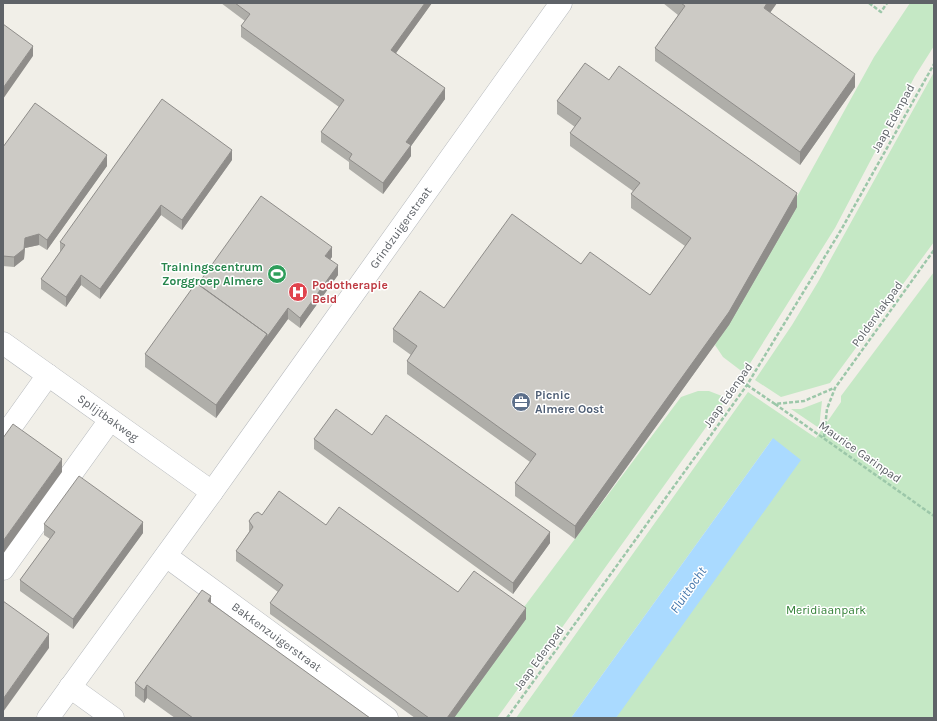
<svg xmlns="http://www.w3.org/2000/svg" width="937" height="721" font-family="Karla,sans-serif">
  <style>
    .green { fill: #c5e8c5 }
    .water { fill: #aadaff }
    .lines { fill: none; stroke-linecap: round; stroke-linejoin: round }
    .minor-casing { stroke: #b5b8bc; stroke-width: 23 }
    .path { stroke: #9cc7a9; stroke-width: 2.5; stroke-dasharray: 4 2; stroke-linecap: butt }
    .minor { stroke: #fff; stroke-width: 22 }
    .wall { fill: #afaea9 }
    .shaded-wall { fill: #8f8d8a }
    .building { fill: #cccac5; stroke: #8f8d8a }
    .labels { text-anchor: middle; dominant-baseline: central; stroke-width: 3; stroke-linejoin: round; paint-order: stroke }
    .street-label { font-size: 12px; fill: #5f6368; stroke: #fff }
    .leisure-label { font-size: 12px; font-weight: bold; fill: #27864d; stroke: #fff; text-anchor: end }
    .health-label { font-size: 12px; font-weight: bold; fill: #be3a42; stroke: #fff; text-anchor: start }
    .service-label { font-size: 12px; font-weight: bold; fill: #4e5e75; stroke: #fff; text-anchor: start }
    .park-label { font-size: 12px; fill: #348238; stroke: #fff }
    .water-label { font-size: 13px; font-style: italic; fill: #4174aa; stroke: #fff }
  </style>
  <rect width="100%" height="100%" fill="#f1efe8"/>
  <path class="green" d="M 910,3 L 934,3 L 934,46 L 915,76 L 835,228 L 744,373 L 723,357 L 715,345 L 874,57 Z
    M 934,72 L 934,242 L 830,383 L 781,397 L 755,380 L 792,325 L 818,282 Z
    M 934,272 L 934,718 L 616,718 L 773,438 L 571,718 L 516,718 L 748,392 L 816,438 L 841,402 L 841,396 Z
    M 698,391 L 709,391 L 727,398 L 497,718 L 441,718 L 681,397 Z
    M 822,401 L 819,428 L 791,409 L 801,409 Z"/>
  <path class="water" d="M 773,438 L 801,460 L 616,718 L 571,718 Z"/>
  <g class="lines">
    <defs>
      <g id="minor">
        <path id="s1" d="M 3,343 L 212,492"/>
        <path d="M 3,438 L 48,375"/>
        <path id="s2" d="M 166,556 L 387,718"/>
        <path d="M 3,569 L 110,420"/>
        <path d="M 70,687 L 113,718"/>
        <path id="s3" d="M 48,718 L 212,492 L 561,3"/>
      </g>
    </defs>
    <use href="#minor" class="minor-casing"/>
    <path class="path" d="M 869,3 L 881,12 L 887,3
      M 747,385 L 775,404 L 804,401 L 834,388
      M 775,404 L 934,516
      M 824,437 L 827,409 L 835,388 L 934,250
      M 507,718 L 747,385 L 841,230 L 934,64"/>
    <use href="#minor" class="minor"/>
  </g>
  <path class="wall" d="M 221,3 L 432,3 L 396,53 L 445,99 L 411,146 L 411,156 L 383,194 L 349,169 L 349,162 L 321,142 L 321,132 L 339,107 L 241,37 L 241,26 L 245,21 Z
    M 663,3 L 777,3 L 770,13 L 855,87 L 800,165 L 655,61 L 655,48 L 678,15 Z
    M 609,80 L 797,207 L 729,325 L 575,539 L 515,496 L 515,483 L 530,462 L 407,374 L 407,361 L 411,355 L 393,342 L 393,329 L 444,308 L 581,264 L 650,295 L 685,246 L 631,208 L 631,194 L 633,191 L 570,146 L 570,133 L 575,127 L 557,114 L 557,101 Z
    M 3,147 L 107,166 L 47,250 L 39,245 L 25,248 L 24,259 L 14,267 L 3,266 Z
    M 232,160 L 182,230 L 161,215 L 100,299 L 81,285 L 66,307 L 41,289 L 41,279 L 60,252 L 60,242 Z
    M 332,257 L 330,259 L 338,275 L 300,328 L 288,319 L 216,418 L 145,367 L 145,354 L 198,284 Z
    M 372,435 L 550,543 L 513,594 L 314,449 L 314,439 Z
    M 262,515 L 326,525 L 458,592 L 526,619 L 454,718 L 415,718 L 270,614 L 270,603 L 278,592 L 236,561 L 236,551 L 249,532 L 249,521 Z
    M 44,524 L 143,533 L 73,629 L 20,591 L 20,580 L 50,539 L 44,535 Z
    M 211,604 L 370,718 L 175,718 L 147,698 L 144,703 L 135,696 L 135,683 Z"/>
  <path class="shaded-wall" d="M 425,3 L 432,3 L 391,60 L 391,50 Z
    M 767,3 L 777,3 L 764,21 L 764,8 Z
    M 33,46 L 33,56 L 3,99 L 3,88 Z
    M 855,74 L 855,87 L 800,165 L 800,152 Z
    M 445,88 L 445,99 L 411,146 L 411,156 L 383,194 L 383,183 L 406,142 Z
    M 232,150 L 232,160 L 182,230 L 182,220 Z
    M 107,155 L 107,166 L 47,250 L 47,240 Z
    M 797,193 L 797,207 L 729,325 L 575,539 L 575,526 Z
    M 161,205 L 161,215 L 100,299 L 100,289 Z
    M 39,234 L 39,245 L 25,248 L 24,259 L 14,267 L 14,257 L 25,238 Z
    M 332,247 L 332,257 L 325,266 L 325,256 Z
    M 338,265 L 338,275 L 300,328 L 300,318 Z
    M 81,275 L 81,285 L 66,307 L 66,297 Z
    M 288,308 L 288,319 L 216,418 L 216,405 L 267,334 Z
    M 62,459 L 62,472 L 3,554 L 3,541 Z
    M 143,522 L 143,533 L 73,629 L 73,619 Z
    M 550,532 L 550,543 L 513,594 L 513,583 Z
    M 211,596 L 211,610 L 208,601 Z
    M 526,608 L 526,619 L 454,718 L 447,718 Z
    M 49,634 L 49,648 L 3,712 L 3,699 Z
    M 147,685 L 147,698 L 144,703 L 144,690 Z"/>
  <path class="building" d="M 235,3 L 425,3 L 391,50 L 445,88 L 406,142 L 411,145 L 383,183 L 349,159 L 352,154 L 321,132 L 344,100 L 241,26 L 250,14 Z
    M 681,3 L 767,3 L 764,8 L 855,74 L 800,152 L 655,48 L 685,6 Z
    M 3,24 L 33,46 L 3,88 Z
    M 585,63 L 609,80 L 619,66 L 797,193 L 729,312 L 575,526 L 515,483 L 536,454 L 407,361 L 417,346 L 393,329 L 420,291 L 444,308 L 512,214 L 581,264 L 590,252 L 650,295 L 691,238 L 631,194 L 640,183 L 570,133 L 581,118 L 557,101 Z
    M 162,99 L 232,150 L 182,220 L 161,205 L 100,289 L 81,275 L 66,297 L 41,279 L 65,245 L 60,242 Z
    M 35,103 L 107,155 L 47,240 L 39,234 L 25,238 L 24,249 L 14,257 L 3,256 L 3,147 Z
    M 261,196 L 332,247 L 325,256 L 338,265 L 300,318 L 288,308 L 267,337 L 267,334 L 198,284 Z
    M 196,283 L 267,334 L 216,405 L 145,354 Z
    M 336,409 L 372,435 L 386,415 L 550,532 L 513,583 L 314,439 Z
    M 13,424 L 62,459 L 3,541 L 3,438 Z
    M 79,476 L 143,522 L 73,619 L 20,580 L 55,532 L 44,524 Z
    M 279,491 L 326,525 L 339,507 L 458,592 L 474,571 L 526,608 L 447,718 L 429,718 L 270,603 L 283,585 L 236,551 L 253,527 L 249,521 L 254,514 L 258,512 L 262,515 Z
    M 202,590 L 211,596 L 208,601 L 370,718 L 193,718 L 147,685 L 144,690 L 135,683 Z
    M 3,601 L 49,634 L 3,699 Z"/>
  <defs>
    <symbol id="stadium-disc" viewBox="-11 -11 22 22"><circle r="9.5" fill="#2e9e5b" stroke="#fff"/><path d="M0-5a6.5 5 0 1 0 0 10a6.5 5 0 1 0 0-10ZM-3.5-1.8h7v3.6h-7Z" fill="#fff"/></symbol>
    <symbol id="hospital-disc" viewBox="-11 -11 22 22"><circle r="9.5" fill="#e0444e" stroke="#fff"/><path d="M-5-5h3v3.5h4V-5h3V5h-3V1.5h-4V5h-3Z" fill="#fff"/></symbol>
    <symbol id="office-disc" viewBox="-11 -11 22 22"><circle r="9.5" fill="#5c6f8a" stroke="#fff"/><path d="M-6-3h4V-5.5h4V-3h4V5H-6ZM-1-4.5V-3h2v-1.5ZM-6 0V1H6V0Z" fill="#fff"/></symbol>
  </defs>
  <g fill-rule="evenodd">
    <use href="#stadium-disc" x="266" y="263" width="22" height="22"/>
    <use href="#hospital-disc" x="287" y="281" width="22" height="22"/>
    <use href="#office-disc" x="510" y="391" width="22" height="22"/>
  </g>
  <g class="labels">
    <g class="street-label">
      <text transform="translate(893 118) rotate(-61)">Jaap Edenpad</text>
      <text stroke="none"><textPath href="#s3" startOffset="604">Grindzuigerstraat</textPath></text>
      <text transform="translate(877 314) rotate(-54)">Poldervlakpad</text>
      <text transform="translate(728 395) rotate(-55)">Jaap Edenpad</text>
      <text stroke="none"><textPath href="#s1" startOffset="129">Splijtbakweg</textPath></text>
      <text transform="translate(860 452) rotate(35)">Maurice Garinpad</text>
      <text stroke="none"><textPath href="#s2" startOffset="137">Bakkenzuigerstraat</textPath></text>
      <text transform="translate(539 658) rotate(-54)">Jaap Edenpad</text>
    </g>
    <g class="leisure-label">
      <text x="263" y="267">Trainingscentrum<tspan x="263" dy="14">Zorggroep Almere</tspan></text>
    </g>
    <g class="health-label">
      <text x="312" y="285">Podotherapie<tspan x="312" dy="14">Beld</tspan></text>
    </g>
    <g class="service-label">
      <text x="535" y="395">Picnic<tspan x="535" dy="14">Almere Oost</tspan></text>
    </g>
    <g class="park-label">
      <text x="826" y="610">Meridiaanpark</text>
    </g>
    <g class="water-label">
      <text transform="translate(688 590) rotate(-55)">Fluittocht</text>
    </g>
  </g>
  <rect width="937" height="721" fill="none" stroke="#5f6368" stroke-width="8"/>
</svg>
